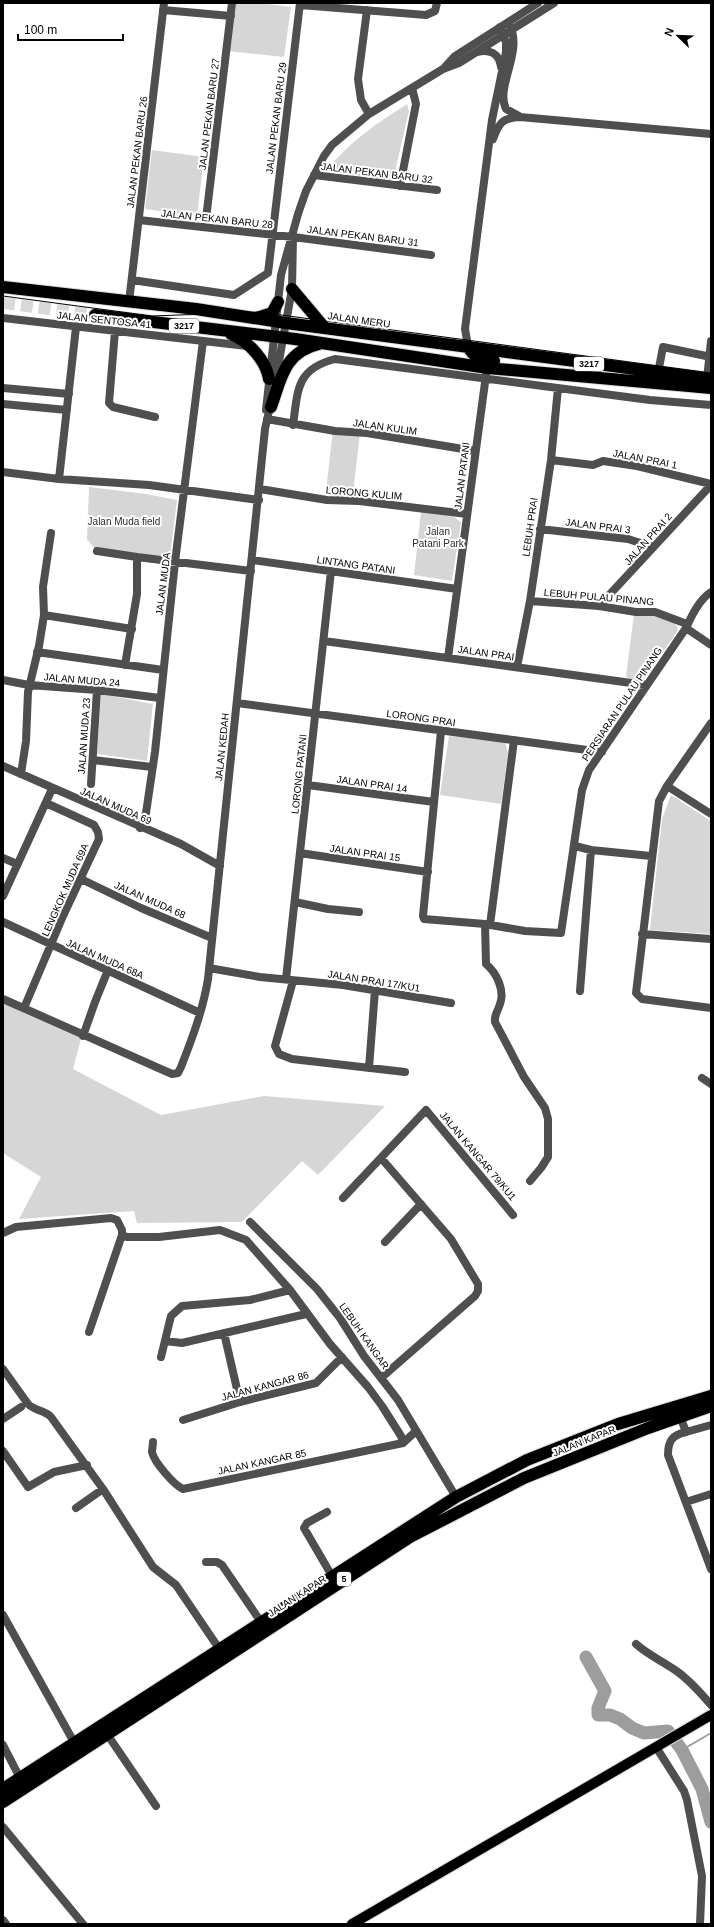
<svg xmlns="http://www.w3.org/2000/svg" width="714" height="1927" font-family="Arial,sans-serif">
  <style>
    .green { fill: #d6d6d6 }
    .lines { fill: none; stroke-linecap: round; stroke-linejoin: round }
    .stream { stroke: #9d9d9d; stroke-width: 2 }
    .river { stroke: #9d9d9d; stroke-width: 13 }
    .highway-tunnel { stroke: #d9d9d9; stroke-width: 12; stroke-dasharray: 12 6; stroke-linecap: butt }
    .major-casing { stroke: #dbdbdb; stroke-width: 12 }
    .highway-casing { stroke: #dbdbdb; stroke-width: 14 }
    .minor { stroke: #4f4f4f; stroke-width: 8 }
    .major { stroke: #000; stroke-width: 10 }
    .highway { stroke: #000; stroke-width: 12 }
    .tram { stroke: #000; stroke-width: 1 }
    .labels { text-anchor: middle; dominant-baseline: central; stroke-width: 4; stroke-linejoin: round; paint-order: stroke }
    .shield { fill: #fff; stroke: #4c4c4c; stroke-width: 1 }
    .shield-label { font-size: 9px; font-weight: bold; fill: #000 }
    .street-label { font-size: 10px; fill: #000; stroke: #fff }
    .park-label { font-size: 10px; fill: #2d2d2d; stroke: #fff }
  </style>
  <rect width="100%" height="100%" fill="#fff"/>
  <path class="green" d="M 233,3 L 260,3 L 291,7 L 284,57 L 227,51 Z
    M 407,104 L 409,111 L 393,180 L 382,180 L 327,170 C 348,143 377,123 407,104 Z
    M 152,150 L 204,157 L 197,216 L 145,209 Z
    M 333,430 L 360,433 L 353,494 L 326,491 Z
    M 89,487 L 146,494 L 177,500 L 170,557 L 94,548 L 87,539 Z
    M 421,512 L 454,517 L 461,522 L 452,581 L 414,575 Z
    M 634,614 C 646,614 677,616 678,630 L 645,678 L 632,679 L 626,677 Z
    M 101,694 L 153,704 L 147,761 L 97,754 Z
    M 449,736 L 505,742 L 508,753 L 501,804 L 440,795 Z
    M 671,795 L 711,821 L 711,934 L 650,930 L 662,819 Z
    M 3,1000 L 82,1035 L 73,1069 L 161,1115 L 264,1096 L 385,1106 L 318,1175 L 302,1161 L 242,1222 L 137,1223 L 134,1211 L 19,1219 L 41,1177 L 3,1153 Z"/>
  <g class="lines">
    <path class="stream" d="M 682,1750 L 711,1733"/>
    <path class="river" d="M 586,1657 L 605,1691 L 598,1708 L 598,1715 L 610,1715 L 620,1719 L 632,1728 L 644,1733 L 668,1731 L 682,1750 L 702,1789 L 711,1822"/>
    <path class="highway-tunnel" d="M 3,303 L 95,315"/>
    <defs>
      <path id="major" d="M 352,1924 L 711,1715"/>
      <path id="highway" d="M 3,287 L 196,309 L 286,323 L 711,379
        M 292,289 L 324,327
        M 95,315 L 295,339 L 488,368 L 711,388
        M 257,318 L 272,313 L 278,302
        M 231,334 C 248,341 266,360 269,379
        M 468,346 C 473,358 482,359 494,361
        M 271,407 C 281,379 284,352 319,344
        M 3,1789 L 456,1497 L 527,1460 L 618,1424 L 711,1396
        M 3,1802 L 410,1537 L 524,1478 L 648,1428 L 711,1406"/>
    </defs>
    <use href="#major" class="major-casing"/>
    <use href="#highway" class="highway-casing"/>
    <path class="minor" d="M 300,5 L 426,15 L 435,11 L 437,3
      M 163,10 L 231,16
      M 367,10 L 358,79 L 361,100 L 369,114
      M 510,26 C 523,52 495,87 506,109 L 519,116
      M 477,52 C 490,49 499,53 501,67
      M 445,67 L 455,56 L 538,3
      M 493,139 C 499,123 502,118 520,117 L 711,134
      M 314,175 L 437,190
      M 400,186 L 416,104 L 412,88
      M 139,220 L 293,237 L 431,255
      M 205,227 L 232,3
      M 132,280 L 234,295 L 268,273 L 300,3
      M 129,302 L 164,3
      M 3,318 L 247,346
      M 115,331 L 109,403 L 113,407 L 155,417
      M 468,346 L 465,329 L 492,120 L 506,52 L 506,42 L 500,27
      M 658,373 L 663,347 L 711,357
      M 707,379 L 711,341
      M 275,383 L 292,289 L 293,237
      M 3,388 L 69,394
      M 3,404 L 67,410
      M 266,410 L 281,275 L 298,214 L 306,191 L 324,156 L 332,145 L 369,114 L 443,69 L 459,63 L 554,3
      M 267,419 L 335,431 L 367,433 L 475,451
      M 293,425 C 298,390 296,369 335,359 L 650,400 L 711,405
      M 551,460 L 593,465 L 603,461 L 637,466 L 711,484
      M 3,472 L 59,479 L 149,485 L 259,500
      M 59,479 L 76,327
      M 260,489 L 327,500 L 359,501 L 467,514
      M 540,529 L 628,539 L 653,547
      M 51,533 L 43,587 L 44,615 L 132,629
      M 97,551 L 137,557
      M 252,560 L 457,589
      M 530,601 L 599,606 L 636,612 L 655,612 L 687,624
      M 599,606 L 711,485
      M 686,628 L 711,645
      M 324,641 L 646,685
      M 37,652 L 163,670
      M 448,658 L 486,375
      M 125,665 L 137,594 L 137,557 L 251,571
      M 517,667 L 530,601 L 551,460 L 558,388
      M 3,680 L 29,685 L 97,690 L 160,698
      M 237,703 L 602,752
      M 711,723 L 667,786 L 659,801 L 636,993 L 642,999 L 711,1008
      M 441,731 L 423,916 L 424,919 L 485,924 L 525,931 L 561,933 L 582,790 L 589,770 L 686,628 C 692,615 699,600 711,592
      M 93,760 L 152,767
      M 3,766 L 181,844 L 220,866
      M 21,774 L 26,741 L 28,692 L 39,646 L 44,615
      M 91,784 L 97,690
      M 308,785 L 434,802
      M 667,786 L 711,814
      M 140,828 L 146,813 L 155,752 L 175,562 L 203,341
      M 575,846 L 591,850 L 651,856
      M 300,853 L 428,872
      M 3,858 L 17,864
      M 81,879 L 141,908 L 212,938
      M 3,896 L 52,789
      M 295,902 L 328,909 L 359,912
      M 3,922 L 200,1013
      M 485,924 L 486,964 C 497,973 505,991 500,1004 C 498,1011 494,1015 495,1022 L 524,1077 L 545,1108 L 548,1119 L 548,1157 L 541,1168 L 530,1181
      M 490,925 L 514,740
      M 642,934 L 711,939
      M 209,968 L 260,977 L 343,985 L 451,1003
      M 286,979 L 331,571
      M 293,981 L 275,1046 L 279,1054 L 292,1059 L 405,1072
      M 580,991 L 591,850
      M 3,999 L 172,1074 L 178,1073 L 181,1067 C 192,1039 203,1010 208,979 L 265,429 L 271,402
      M 24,1008 L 63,916 L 99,839 L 98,832 L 94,825 L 46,803
      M 83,1036 L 95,1002 L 108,970
      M 369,1068 L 375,990
      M 702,1078 L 711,1084
      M 343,1198 L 426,1110 L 513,1215
      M 250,1222 L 317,1289 L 340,1318 L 364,1356 L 398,1400 L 456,1497
      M 3,1233 L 16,1227 L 111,1218 L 117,1220 L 122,1230 L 122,1235 L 127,1237 L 159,1237 L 220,1230 L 246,1240 L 290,1290 L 330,1344 L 368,1387 L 382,1406 L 401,1436 L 403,1443
      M 385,1242 L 421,1204
      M 89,1332 L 122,1235
      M 224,1333 L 240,1402
      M 165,1341 L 182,1343 L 306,1314
      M 161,1357 L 171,1316 L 182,1306 L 250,1300 L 290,1290
      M 3,1369 L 28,1404 C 35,1411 45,1410 51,1417 L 103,1489 L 153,1567 L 176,1585 L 220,1650
      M 381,1378 L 475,1296 L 478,1291 L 478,1284 L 451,1239 L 381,1158
      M 680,1416 L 686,1432 L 711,1425
      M 3,1419 L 21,1407
      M 183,1420 L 240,1402 L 316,1383 L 342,1357
      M 686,1432 C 672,1435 668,1441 668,1455 L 711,1569
      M 153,1442 C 153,1445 152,1449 152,1452 C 154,1462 174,1485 183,1489 L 403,1443
      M 403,1443 L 415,1432
      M 3,1451 L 28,1487 L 54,1472 L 87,1465
      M 686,1502 L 711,1494
      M 76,1508 L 103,1489
      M 327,1512 L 307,1523 L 304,1528 L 332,1576
      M 206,1562 L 217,1562 L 222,1565 L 261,1622
      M 3,1615 L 75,1744
      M 636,1644 C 647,1654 660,1660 672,1668 C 687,1677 700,1692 711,1705
      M 107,1734 L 156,1806
      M 3,1745 L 20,1778
      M 656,1747 L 684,1791 L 687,1800 L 702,1876 L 700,1924
      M 3,1827 L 83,1924
      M 3,1920 L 6,1924"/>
    <use href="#major" class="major"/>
    <use href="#highway" class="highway"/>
    <path class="tram" d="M 3,296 L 152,316 L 259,312 L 711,373"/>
  </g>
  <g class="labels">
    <g class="shield">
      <rect x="169" y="319" width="30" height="14" rx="3"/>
      <rect x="574" y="357" width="30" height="14" rx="3"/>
      <rect x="337" y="1572" width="14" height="14" rx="3"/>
    </g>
    <g class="shield-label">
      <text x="184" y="326">3217</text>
      <text x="589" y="364">3217</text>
      <text x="344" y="1579">5</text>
    </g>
    <g class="street-label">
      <text transform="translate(209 114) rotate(-83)">JALAN PEKAN BARU 27</text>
      <text transform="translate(276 118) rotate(-83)">JALAN PEKAN BARU 29</text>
      <text transform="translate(137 152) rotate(-83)">JALAN PEKAN BARU 26</text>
      <text transform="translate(377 173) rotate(7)">JALAN PEKAN BARU 32</text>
      <text transform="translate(217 219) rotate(6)">JALAN PEKAN BARU 28</text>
      <text transform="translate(363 236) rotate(7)">JALAN PEKAN BARU 31</text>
      <text transform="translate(104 320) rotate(6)">JALAN SENTOSA 41</text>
      <text transform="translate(359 320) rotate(8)">JALAN MERU</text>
      <text transform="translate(385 427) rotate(8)">JALAN KULIM</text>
      <text transform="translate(645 459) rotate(11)">JALAN PRAI 1</text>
      <text transform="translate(462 476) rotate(-83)">JALAN PATANI</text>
      <text transform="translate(364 493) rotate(5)">LORONG KULIM</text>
      <text transform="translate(598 526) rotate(7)">JALAN PRAI 3</text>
      <text transform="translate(530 527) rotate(-82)">LEBUH PRAI</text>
      <text transform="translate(648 539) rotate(-48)">JALAN PRAI 2</text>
      <text transform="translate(356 565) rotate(8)">LINTANG PATANI</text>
      <text transform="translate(163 584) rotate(-83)">JALAN MUDA</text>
      <text transform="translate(599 597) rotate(5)">LEBUH PULAU PINANG</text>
      <text transform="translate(486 653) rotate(8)">JALAN PRAI</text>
      <text transform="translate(82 680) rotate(5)">JALAN MUDA 24</text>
      <text transform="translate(622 704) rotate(-56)">PERSIARAN PULAU PINANG</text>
      <text transform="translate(421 718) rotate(8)">LORONG PRAI</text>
      <text transform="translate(84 736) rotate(-86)">JALAN MUDA 23</text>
      <text transform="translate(222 747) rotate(-84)">JALAN KEDAH</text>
      <text transform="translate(299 774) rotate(-84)">LORONG PATANI</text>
      <text transform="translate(372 784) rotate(8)">JALAN PRAI 14</text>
      <text transform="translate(116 806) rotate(24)">JALAN MUDA 69</text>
      <text transform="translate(365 853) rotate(8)">JALAN PRAI 15</text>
      <text transform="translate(65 890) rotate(-66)">LENGKOK MUDA 69A</text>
      <text transform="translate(150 900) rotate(24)">JALAN MUDA 68</text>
      <text transform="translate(105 959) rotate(24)">JALAN MUDA 68A</text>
      <text transform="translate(374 981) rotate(9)">JALAN PRAI 17/KU1</text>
      <text transform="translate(478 1156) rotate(50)">JALAN KANGAR 79/KU1</text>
      <text transform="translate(364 1336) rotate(55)">LEBUH KANGAR</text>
      <text transform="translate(265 1386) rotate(-15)">JALAN KANGAR 86</text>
      <text transform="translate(584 1441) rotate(-22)">JALAN KAPAR</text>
      <text transform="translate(262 1462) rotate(-12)">JALAN KANGAR 85</text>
      <text transform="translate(297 1596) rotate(-33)">JALAN KAPAR</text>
    </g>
    <g class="park-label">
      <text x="124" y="521">Jalan Muda field</text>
      <text x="438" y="531">Jalan<tspan x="438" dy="12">Patani Park</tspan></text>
    </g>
  </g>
  <rect width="714" height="1927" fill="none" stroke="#000000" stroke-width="8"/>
  <g transform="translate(678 36) rotate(293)" stroke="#ffffff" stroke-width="3" paint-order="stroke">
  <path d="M0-3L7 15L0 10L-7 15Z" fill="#000000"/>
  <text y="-6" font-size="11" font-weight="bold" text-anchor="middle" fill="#000000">N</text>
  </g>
  <path d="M18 34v6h105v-6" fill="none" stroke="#000000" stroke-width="2"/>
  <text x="24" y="34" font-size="12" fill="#000000" stroke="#ffffff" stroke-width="3" paint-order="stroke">100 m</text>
</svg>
